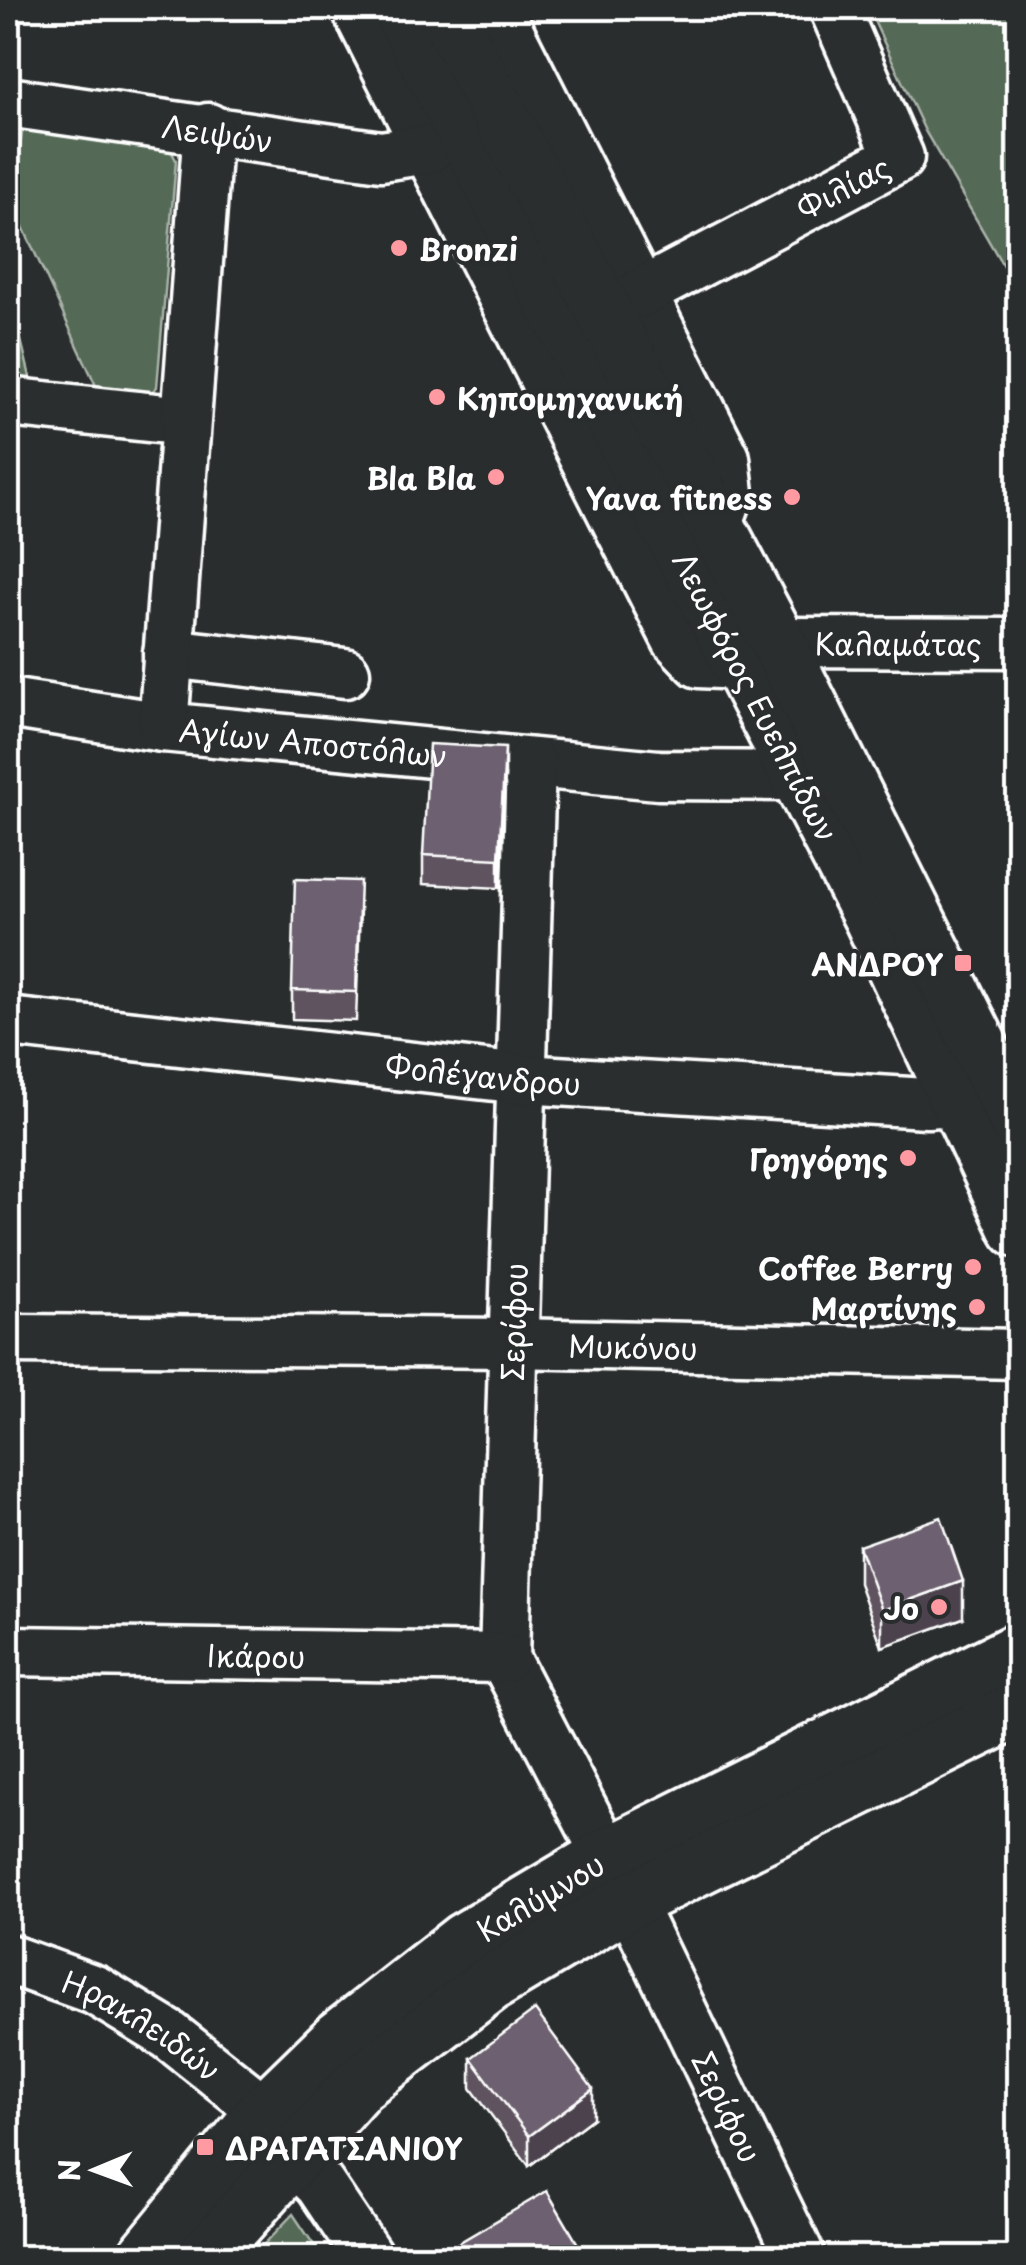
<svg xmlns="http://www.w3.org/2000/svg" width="1026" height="2265" font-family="'Playpen Sans',sans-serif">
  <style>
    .green { fill: #556a56; stroke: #aab4aa; stroke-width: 2.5 }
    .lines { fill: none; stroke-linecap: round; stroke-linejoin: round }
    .minor-casing { stroke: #fff; stroke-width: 55 }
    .major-casing { stroke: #fff; stroke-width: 62 }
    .minor { stroke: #2a2d2e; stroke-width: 48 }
    .major { stroke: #2a2d2e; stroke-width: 55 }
    .wall { fill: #5e535f; stroke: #fff; stroke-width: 2.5 }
    .shaded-wall { fill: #4c434e; stroke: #fff; stroke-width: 2.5 }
    .building { fill: #6d606f; stroke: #fff; stroke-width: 2.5 }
    .poi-dot { fill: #ff9aa2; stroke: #2a2d2e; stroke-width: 4 }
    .labels { text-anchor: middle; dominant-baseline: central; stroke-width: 8; stroke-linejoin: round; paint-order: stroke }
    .street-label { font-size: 30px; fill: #fff; stroke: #2a2d2e }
    .poi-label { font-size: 30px; font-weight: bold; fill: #fff; stroke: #2a2d2e; text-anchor: end }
  </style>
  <rect width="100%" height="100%" fill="#2a2d2e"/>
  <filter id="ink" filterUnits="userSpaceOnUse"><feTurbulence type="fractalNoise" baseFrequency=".01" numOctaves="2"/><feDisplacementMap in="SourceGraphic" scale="20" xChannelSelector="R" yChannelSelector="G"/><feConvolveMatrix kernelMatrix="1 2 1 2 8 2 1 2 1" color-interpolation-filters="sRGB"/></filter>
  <g filter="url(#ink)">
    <path class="green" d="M 868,8 L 1018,8 L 1018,271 L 1005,269 L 925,131 Z
      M 23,126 L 168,145 L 176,160 L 157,387 L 149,395 L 98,390 L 12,203 Z
      M 8,286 L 31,381 L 8,378 Z
      M 293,2214 L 322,2257 L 252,2257 Z"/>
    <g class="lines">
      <defs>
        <g id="minor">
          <path d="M 356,8 L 677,640 L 699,663 L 741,665"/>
          <path d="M 497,8 L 725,458 L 729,493 L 717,526"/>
          <path id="s1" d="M 8,102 L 381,156 L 429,149"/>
          <path id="s2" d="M 641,293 L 899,157 L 834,8"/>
          <path d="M 8,402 L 185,421"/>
          <path id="s3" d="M 778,642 L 1018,643"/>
          <path d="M 168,653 L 345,673"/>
          <path id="s4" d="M 8,703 L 163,727 L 658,775 L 797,776"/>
          <path d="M 163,727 L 208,128"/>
          <path d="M 531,763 L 504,1658 L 607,1856"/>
          <path id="s5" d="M 8,1022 L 522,1079 L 927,1103 L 959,1100"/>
          <path id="s6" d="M 8,1339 L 511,1343 L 1018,1354"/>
          <path id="s7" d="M 8,1651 L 504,1658"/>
          <path id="s8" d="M 629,1901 L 801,2258"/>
          <path id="s9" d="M 8,1959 L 95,1990 L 169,2035 L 265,2111"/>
          <path d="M 290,2156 L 320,2185 L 369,2258"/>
        </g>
        <g id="major">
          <path id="s10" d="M 400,8 L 872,918 L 1018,1229"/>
          <path d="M 444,8 L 778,642 L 1018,1123"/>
          <path id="s11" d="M 145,2258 L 265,2111 L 339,2039 L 464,1941 L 607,1856 L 1018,1651"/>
          <path d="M 204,2258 L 358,2085 L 490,1984 L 629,1901 L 1018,1709"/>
        </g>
      </defs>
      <use href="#minor" class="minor-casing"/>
      <use href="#major" class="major-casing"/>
      <use href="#minor" class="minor"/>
      <use href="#major" class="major"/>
    </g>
    <path class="wall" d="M 505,777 L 499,888 L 423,884 L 423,855 Z
      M 360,910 L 356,1021 L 292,1019 L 292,990 Z
      M 859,1546 L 963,1618 L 882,1647 L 859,1583 Z
      M 471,2058 L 593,2118 L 529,2166 L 471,2088 Z"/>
    <path class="shaded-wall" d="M 505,748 L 505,777 L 499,888 L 499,859 Z
      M 963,1581 L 963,1618 L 882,1647 L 882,1610 Z
      M 593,2089 L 593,2118 L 529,2166 L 529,2136 Z"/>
    <path class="building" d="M 429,744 L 505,748 L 499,859 L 423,855 Z
      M 295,879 L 360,881 L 356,992 L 292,990 Z
      M 941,1517 L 963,1581 L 882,1610 L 859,1546 Z
      M 535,2010 L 593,2089 L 529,2136 L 471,2058 Z
      M 547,2191 L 586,2258 L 446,2258 L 443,2252 Z"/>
  </g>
  <g class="poi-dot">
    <circle cx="399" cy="248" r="10"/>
    <circle cx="437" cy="397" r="10"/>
    <circle cx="496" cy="477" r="10"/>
    <circle cx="792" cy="497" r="10"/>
    <rect x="953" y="953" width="20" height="20" rx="5"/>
    <circle cx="908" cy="1158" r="10"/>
    <circle cx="973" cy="1267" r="10"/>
    <circle cx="977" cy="1307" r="10"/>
    <circle cx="939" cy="1607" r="10"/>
    <rect x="195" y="2137" width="20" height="20" rx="5"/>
  </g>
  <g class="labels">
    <g class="street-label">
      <text stroke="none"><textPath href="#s1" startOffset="212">Λειψών</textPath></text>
      <text stroke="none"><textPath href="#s2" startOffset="228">Φιλίας</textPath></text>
      <text stroke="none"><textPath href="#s3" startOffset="120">Καλαμάτας</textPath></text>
      <text stroke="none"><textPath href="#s10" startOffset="775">Λεωφόρος Ευελπίδων</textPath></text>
      <text stroke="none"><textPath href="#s4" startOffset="308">Αγίων Αποστόλων</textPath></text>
      <text stroke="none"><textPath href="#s5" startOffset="478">Φολέγανδρου</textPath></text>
      <text transform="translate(513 1322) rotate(-88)">Σερίφου</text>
      <text stroke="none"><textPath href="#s6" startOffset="625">Μυκόνου</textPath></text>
      <text stroke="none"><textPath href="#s7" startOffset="248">Ικάρου</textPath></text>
      <text stroke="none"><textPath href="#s11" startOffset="540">Καλύμνου</textPath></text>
      <text stroke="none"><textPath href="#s9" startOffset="150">Ηρακλειδών</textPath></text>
      <text stroke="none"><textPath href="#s8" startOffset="228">Σερίφου</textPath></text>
    </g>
    <g class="poi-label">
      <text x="419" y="248" text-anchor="start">Bronzi</text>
      <text x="457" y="397" text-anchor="start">Κηπομηχανική</text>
      <text x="476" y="477">Bla Bla</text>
      <text x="772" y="497">Yava fitness</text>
      <text x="943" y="963">ΑΝΔΡΟΥ</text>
      <text x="888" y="1158">Γρηγόρης</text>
      <text x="953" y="1267">Coffee Berry</text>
      <text x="957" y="1307">Μαρτίνης</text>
      <text x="919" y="1607">Jo</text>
      <text x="225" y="2147" text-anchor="start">ΔΡΑΓΑΤΣΑΝΙΟΥ</text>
    </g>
  </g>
  <rect width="1026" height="2265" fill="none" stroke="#2a2d2e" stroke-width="40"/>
  <rect x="20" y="20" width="986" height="2225" fill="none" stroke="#fff" stroke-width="4" filter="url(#ink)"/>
  <g transform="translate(95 2170) rotate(269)" stroke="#2a2d2e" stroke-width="8" paint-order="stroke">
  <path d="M0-8L18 38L0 25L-18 38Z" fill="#ffffff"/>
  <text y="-15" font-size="28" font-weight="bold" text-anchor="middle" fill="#ffffff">N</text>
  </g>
</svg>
